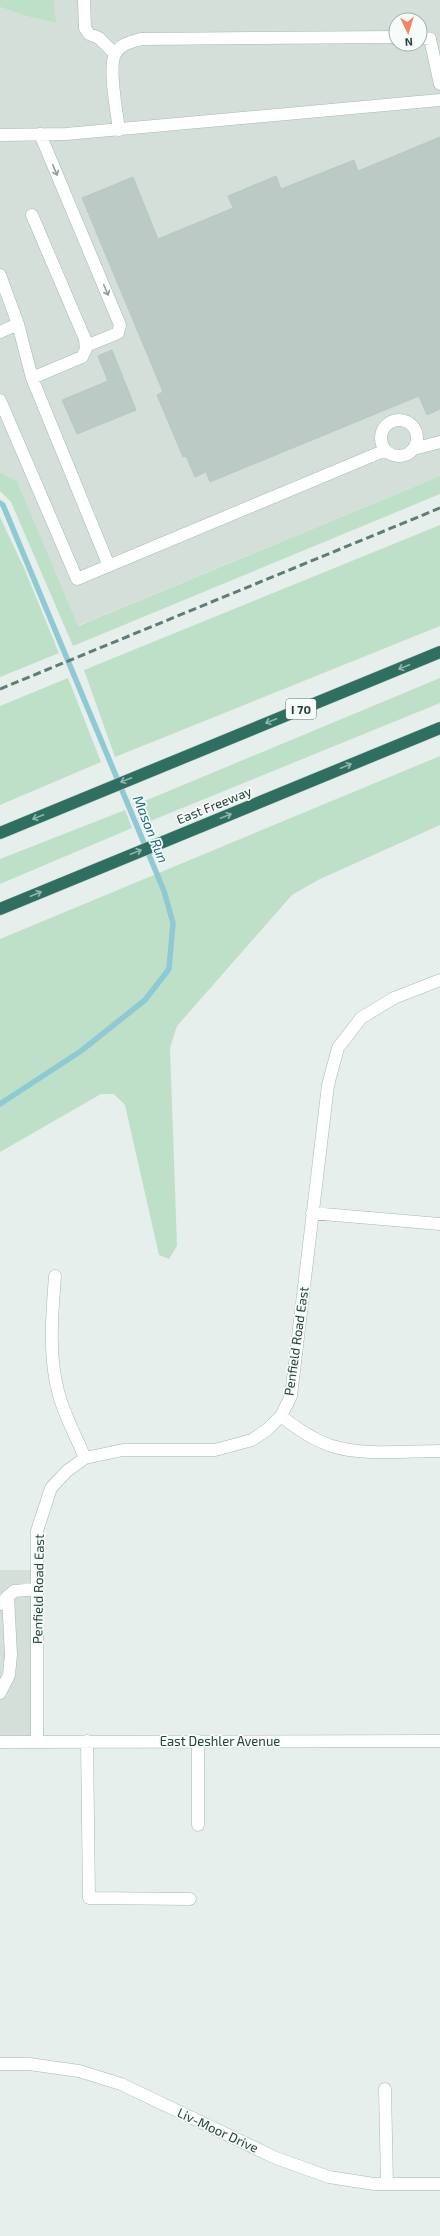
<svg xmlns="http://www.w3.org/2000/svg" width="440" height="2236" font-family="'Exo 2',sans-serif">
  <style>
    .built { fill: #d4dfda; fill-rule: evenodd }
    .green { fill: #bfe0c8 }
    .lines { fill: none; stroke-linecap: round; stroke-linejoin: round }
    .stream { stroke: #8ec9d4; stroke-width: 5.5 }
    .building { fill: #bbcac4; stroke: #b8c9c2 }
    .minor-casing { stroke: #a8b8b2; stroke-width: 13 }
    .highway-casing { stroke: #c2cac8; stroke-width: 13 }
    .minor { stroke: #fff; stroke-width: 12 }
    .highway { stroke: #2f6f62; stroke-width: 12 }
    .rail { stroke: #5f7d75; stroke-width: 3; stroke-dasharray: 8 4; stroke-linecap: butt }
    .oneway { stroke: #92a09c }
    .oneway2 { stroke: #93b5ae }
    .labels { text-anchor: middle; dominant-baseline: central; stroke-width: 3.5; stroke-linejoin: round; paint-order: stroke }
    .shield { fill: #f7fbf9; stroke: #637a73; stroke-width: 1 }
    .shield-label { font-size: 12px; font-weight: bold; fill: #24423a }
    .street-label { font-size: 13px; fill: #24423a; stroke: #f7fbf9 }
    .water-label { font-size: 14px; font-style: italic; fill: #1c6f80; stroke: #f7fbf9 }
  </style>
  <rect width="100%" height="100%" fill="#e6efeb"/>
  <path class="built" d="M 54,0 L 440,0 L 440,476 L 77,626 L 17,481 L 0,472 L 0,7 L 25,16 L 55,23 ZM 396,20 L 420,20 L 420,44 L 396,44 Z
    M 0,1570 L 38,1570 L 38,1741 L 0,1741 Z"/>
  <path class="green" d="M 0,0 L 54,0 L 56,23 L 25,16 L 0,7 Z
    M 0,472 L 17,481 L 78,626 L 440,476 L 440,494 L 73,646 L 11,502 L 0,491 Z
    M 0,517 L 24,568 L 59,653 L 0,677 Z
    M 440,525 L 440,626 L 115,757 L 84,670 Z
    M 68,678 L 101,762 L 0,805 L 0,706 Z
    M 440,678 L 440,703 L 143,824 L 135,805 Z
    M 440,756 L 440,825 L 318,880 L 292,895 L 177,1026 L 170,1048 L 177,1246 L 169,1259 L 159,1255 L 125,1105 L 114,1094 L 101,1094 L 0,1152 L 0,939 Z
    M 125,810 L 132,828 L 0,884 L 0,859 Z"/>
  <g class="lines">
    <path class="stream" d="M 0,503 L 3,505 L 164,891 L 173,923 L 169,969 L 145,1000 L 81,1051 L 0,1104"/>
  </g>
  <path class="building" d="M 440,137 L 440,409 L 427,415 L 419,396 L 210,482 L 206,472 L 195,477 L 186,456 L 183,457 L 157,395 L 163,392 L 82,198 L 133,177 L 158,239 L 233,208 L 228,196 L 276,176 L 281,189 L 354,160 L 358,171 Z
    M 112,350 L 136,410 L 77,434 L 62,400 L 108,381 L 98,356 Z"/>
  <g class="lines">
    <defs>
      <path id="minor" d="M 84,0 L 85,28 L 89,34 L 99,38 L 115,54
        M 420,37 L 430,39 L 440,84
        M 119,130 C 117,113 108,68 115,54 C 120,44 131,42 141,39 L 396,37
        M 40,134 L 120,325 L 118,333 L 86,346
        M 0,135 L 66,134 L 440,100
        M 32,215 L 85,339 L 86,349 L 82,357 L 32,378 L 109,566
        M 0,275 L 18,324 L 0,332
        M 18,324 L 32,378
        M 0,400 L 77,579 L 386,450
        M381 438a18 18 0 1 1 36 0a18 18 0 1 1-36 0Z
        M 413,449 L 440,442
        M 312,1213 L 440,1224
        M 55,1276 C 52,1316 48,1356 59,1395 C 65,1417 77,1438 85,1458
        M 281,1416 C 296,1428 313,1440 332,1446 C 361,1456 409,1451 440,1451
        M 0,1604 L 14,1591 L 37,1589
        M 0,1693 L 9,1675 L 11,1655 L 8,1596
        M 87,1741 L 89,1898 L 190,1899
        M 0,1742 L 440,1741
        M 37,1742 L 37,1531 L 51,1488 L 67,1471 L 85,1458 L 123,1450 L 215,1450 L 252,1440 L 268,1429 L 281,1416 L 291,1396 L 328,1085 L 338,1048 L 361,1018 L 394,998 L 440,980
        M 198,1825 L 198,1741
        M 0,2064 L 29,2064 L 79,2071 L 121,2084 L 276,2158 L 329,2177 L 374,2184 L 440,2184
        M 385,2089 L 387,2184"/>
      <path id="highway" d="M 0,833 L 440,652
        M 0,909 L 440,728"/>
    </defs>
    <use href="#minor" class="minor-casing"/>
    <use href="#highway" class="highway-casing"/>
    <use href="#minor" class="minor"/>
    <use href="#highway" class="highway"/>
    <path class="rail" d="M 0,689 L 440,508"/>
  </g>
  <defs><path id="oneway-shaft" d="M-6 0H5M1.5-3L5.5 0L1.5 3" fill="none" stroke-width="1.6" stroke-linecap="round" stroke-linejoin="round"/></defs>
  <g class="oneway">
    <use href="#oneway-shaft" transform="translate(55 170) rotate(67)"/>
    <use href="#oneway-shaft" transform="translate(106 290) rotate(67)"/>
  </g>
  <g class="oneway2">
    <use href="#oneway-shaft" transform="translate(404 667) rotate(158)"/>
    <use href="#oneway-shaft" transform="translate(271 721) rotate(158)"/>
    <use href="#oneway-shaft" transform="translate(346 766) rotate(-22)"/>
    <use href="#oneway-shaft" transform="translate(126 780) rotate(158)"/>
    <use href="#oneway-shaft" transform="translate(226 816) rotate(-22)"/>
    <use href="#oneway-shaft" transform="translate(38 817) rotate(158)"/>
    <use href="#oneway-shaft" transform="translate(136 852) rotate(-22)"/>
    <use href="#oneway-shaft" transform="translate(36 894) rotate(-23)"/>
  </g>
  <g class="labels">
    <rect class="shield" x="286" y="699" width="30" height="20" rx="3"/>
    <g class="shield-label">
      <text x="301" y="709">I 70</text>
    </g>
    <g class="street-label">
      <text transform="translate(214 805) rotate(-22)">East Freeway</text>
      <text transform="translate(296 1341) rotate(-82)">Penfield Road East</text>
      <text transform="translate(38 1589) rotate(-89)">Penfield Road East</text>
      <text x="220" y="1741">East Deshler Avenue</text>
      <text transform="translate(218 2130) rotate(25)">Liv-Moor Drive</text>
    </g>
    <g class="water-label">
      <text transform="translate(151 829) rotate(68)">Mason Run</text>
    </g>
  </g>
  <g transform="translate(408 32) rotate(176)"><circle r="19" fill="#f7fbf9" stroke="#a3b1ad"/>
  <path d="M0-3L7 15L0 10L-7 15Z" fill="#f4845f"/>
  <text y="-6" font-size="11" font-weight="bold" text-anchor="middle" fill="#24423a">N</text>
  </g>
</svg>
